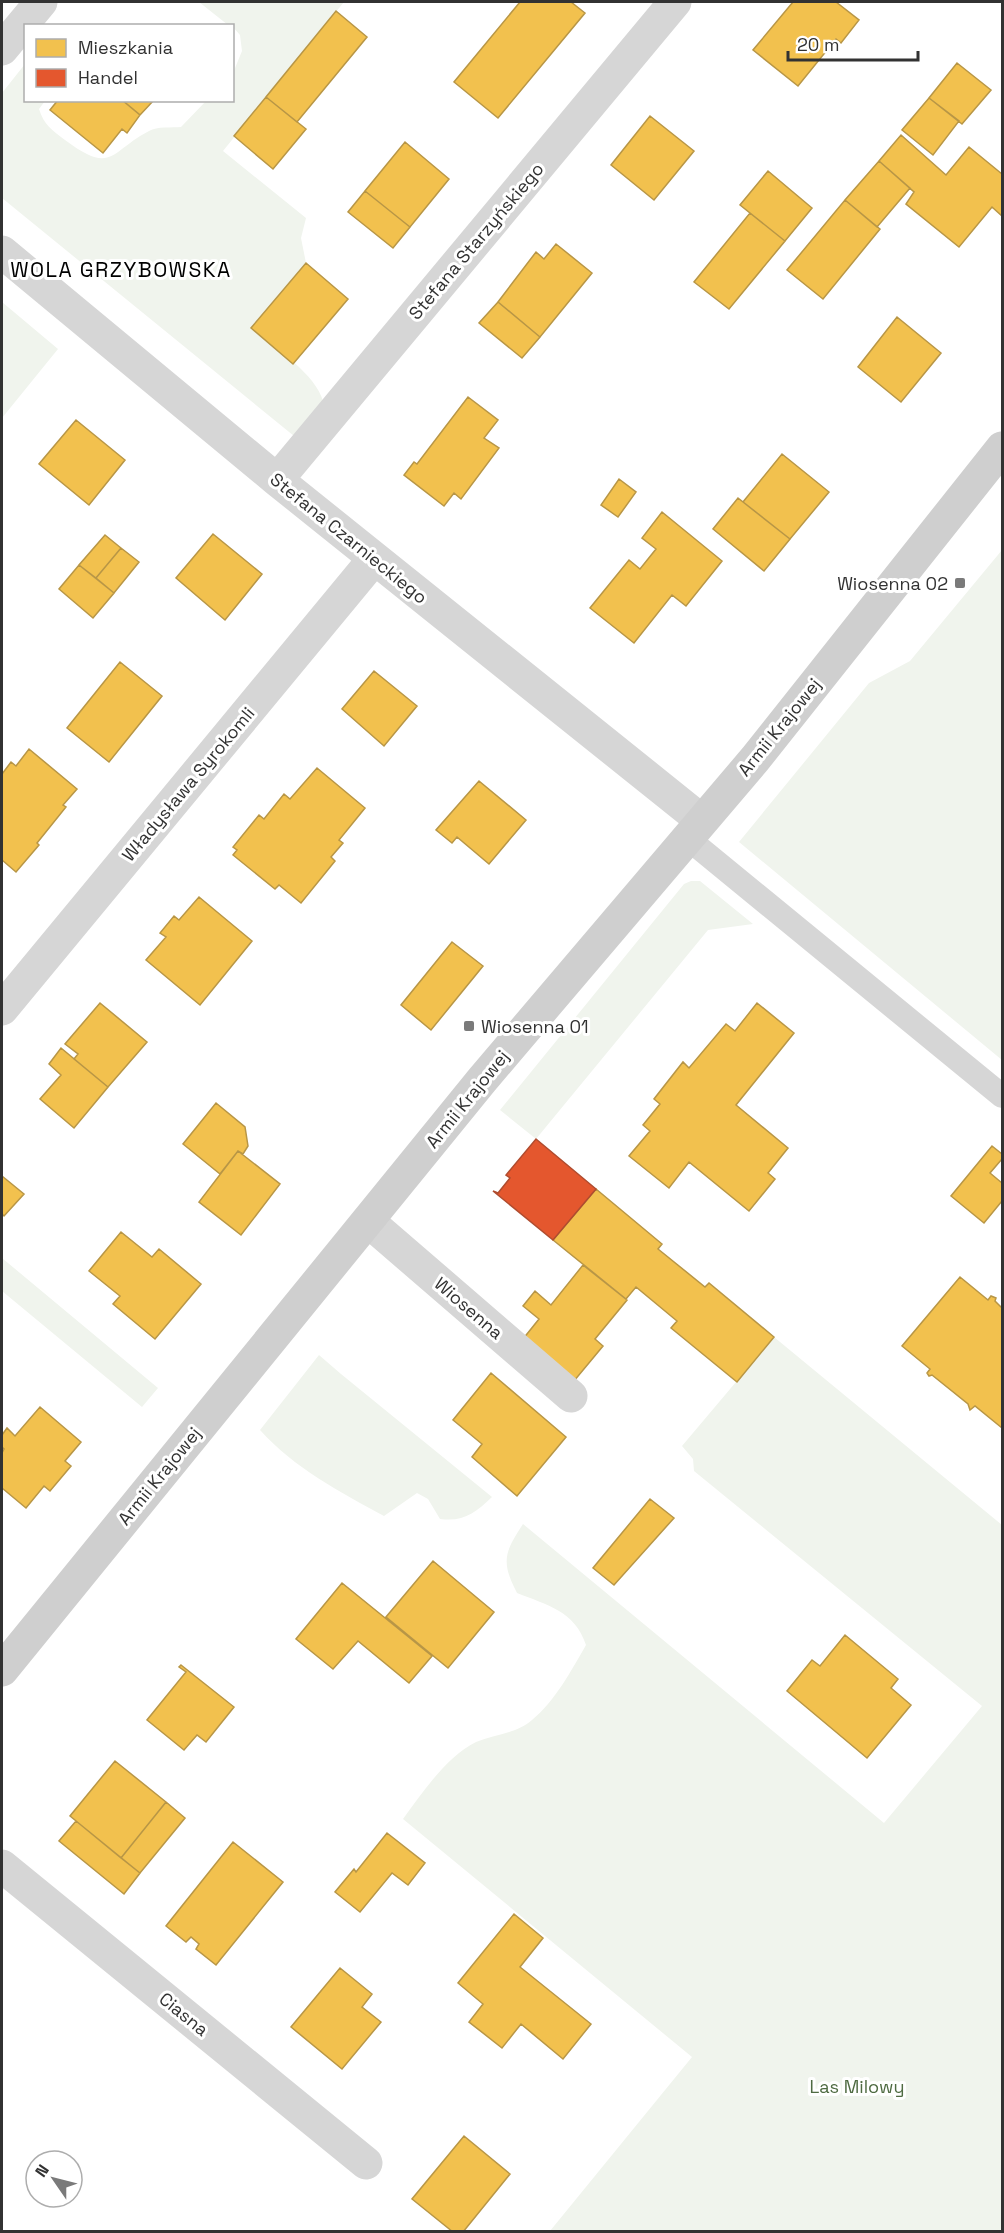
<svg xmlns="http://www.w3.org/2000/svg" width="1004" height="2233" font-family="'Space Grotesk',sans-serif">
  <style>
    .green { fill: #f0f4ed }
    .homes { fill: #f2c14e; stroke: #b89646; stroke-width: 1.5 }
    .shops { fill: #e4572e; stroke: #af4c2f; stroke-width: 1.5 }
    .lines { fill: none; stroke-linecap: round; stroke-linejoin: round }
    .lane { stroke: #d6d6d6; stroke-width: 24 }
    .street { stroke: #d6d6d6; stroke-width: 33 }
    .secondary { stroke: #cfcfcf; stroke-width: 33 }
    .poi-dot { fill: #7a7a7a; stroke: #fff; stroke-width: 2 }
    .labels { text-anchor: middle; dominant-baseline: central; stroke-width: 6; stroke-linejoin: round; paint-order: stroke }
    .street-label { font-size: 18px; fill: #323232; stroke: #fff }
    .poi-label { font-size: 18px; fill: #323232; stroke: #fff; text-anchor: end }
    .park-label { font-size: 18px; fill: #4f6b42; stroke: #fff }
    .quarter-label { font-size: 21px; letter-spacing: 1.5px; fill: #000; stroke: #fff }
  </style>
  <rect width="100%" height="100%" fill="#fff"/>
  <path class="green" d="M 199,2 L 344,2 L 223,151 L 306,218 L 301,238 L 306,263 L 251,328 C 274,347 315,373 323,401 L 294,436 L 2,198 L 2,93 L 25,64 L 26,100 L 45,101 L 39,109 C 44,125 52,130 65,140 C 113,176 110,151 149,131 C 157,126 172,128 181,127 L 206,101 L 232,100 L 233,73 L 242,51 L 240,35 L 232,26 L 228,25 Z
    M 2,302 L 58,349 L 2,418 Z
    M 1002,550 L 1002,1060 L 739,842 L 869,683 L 910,661 Z
    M 691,881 L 700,881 L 753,924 L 708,930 L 536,1139 L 500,1110 L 684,884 Z
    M 2,1258 L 158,1388 L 142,1407 L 2,1291 Z
    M 774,1337 L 1002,1525 L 1002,2231 L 550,2231 L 692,2057 L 403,1819 C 422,1793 447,1756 476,1742 C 495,1734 516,1734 532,1720 C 555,1701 571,1671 586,1645 C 575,1611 547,1605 517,1593 C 501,1562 504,1553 523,1524 L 884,1823 L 982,1706 L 694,1471 L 693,1459 L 682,1446 Z
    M 319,1355 L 341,1374 L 492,1497 C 475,1513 464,1522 440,1519 L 428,1499 L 417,1493 L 384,1516 C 340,1492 294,1468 260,1430 Z"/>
  <path class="homes" d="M 520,2 L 571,2 L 585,13 L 498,118 L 454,82 Z
    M 793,2 L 836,2 L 859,20 L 841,43 L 836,39 L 798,86 L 753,50 Z
    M 336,11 L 367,37 L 297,122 L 266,97 Z
    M 957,63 L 991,90 L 962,124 L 929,98 Z
    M 266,97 L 306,129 L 273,169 L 234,136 Z
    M 929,98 L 959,121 L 933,155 L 902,130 Z
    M 58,100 L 122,100 L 140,115 L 127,133 L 122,129 L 103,153 L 50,110 Z
    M 122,100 L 154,100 L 140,115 Z
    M 650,116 L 694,151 L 654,200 L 611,165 Z
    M 901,135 L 946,175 L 969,147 L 1002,174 L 1002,216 L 992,207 L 959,247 L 906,204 L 914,192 L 879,161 Z
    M 405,142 L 449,179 L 410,227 L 365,191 Z
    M 879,161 L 910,188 L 877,227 L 845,200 Z
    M 768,171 L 812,208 L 785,241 L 740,205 Z
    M 365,191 L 410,227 L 393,248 L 348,212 Z
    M 845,200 L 880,229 L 823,299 L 787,270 Z
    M 750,213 L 785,241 L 729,309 L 694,282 Z
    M 556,244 L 592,273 L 540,337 L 498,302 L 536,252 L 544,259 Z
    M 306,263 L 348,299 L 293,364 L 251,328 Z
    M 498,302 L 540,337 L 522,358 L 479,323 Z
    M 897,317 L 941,353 L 901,402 L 858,367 Z
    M 468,397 L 498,420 L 484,438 L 499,448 L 461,499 L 454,493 L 444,506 L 404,475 L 414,462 L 417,464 Z
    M 76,420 L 125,460 L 89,505 L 39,464 Z
    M 782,454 L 829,492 L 790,539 L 743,502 Z
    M 619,479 L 636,492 L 618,517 L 601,505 Z
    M 738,498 L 790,539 L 764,571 L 713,529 Z
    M 662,512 L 722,561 L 686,606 L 672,595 L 634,643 L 590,608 L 629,560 L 640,569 L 656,549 L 642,538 Z
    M 213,534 L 262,574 L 225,620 L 176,578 Z
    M 105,535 L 121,548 L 96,578 L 79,565 Z
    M 121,548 L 139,562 L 114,593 L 96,578 Z
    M 79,565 L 114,593 L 93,618 L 59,589 Z
    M 120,662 L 162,696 L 109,762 L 67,728 Z
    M 374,671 L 417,706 L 384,746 L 342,709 Z
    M 29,749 L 77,789 L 63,805 L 66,807 L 37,843 L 39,845 L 16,872 L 2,860 L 2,774 L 11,762 L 16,766 Z
    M 317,768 L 365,808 L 339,840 L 343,843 L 331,857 L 335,861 L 301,903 L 279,885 L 275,889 L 233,855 L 237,850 L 233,847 L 259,815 L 264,819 L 284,794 L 290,799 Z
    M 479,781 L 526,820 L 489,864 L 457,837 L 452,843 L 436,830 Z
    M 199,897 L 252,941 L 200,1005 L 146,960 L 166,937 L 160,933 L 174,916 L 179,920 Z
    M 452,942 L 483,966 L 431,1030 L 401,1005 Z
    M 100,1003 L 147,1042 L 108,1087 L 74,1059 L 78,1054 L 65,1044 Z
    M 757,1003 L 794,1033 L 736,1105 L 788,1148 L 768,1173 L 775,1179 L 749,1211 L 689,1162 L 669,1188 L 629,1156 L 650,1131 L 643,1125 L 660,1104 L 654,1099 L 683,1062 L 689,1068 L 726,1024 L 735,1031 Z
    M 61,1048 L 108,1087 L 74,1128 L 40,1099 L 61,1075 L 49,1064 Z
    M 216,1103 L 245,1127 L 248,1146 L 243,1154 L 238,1151 L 220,1174 L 183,1144 Z
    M 992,1146 L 1002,1154 L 1002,1159 L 990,1173 L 1002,1183 L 1002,1201 L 984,1223 L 951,1196 Z
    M 238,1151 L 280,1184 L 241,1235 L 199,1202 Z
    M 2,1176 L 24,1194 L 4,1216 L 2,1214 Z
    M 596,1189 L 662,1244 L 658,1249 L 705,1287 L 709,1283 L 774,1337 L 737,1382 L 671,1328 L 677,1321 L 636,1287 L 626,1299 L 553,1240 Z
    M 121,1232 L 152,1257 L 159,1249 L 201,1284 L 155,1339 L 113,1304 L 120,1296 L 89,1271 Z
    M 583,1265 L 627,1300 L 595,1339 L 603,1346 L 574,1381 L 523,1339 L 539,1319 L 523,1306 L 535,1291 L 551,1305 Z
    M 960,1277 L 988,1300 L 991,1296 L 996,1298 L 995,1301 L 1002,1308 L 1002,1428 L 975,1406 L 970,1410 L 968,1404 L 932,1375 L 929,1376 L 927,1373 L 930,1369 L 902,1346 Z
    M 491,1373 L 566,1437 L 517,1496 L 472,1457 L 482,1444 L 453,1420 Z
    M 40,1407 L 81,1442 L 65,1461 L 71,1466 L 50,1491 L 44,1486 L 26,1508 L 2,1488 L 2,1453 L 4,1449 L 2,1447 L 2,1435 L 7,1428 L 15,1436 Z
    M 650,1499 L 674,1518 L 614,1585 L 593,1568 Z
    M 433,1561 L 494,1612 L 448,1668 L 386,1617 Z
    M 342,1583 L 432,1656 L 409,1683 L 358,1641 L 333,1669 L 296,1639 Z
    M 845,1635 L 898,1679 L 891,1688 L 911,1705 L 867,1758 L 787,1691 L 812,1660 L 820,1666 Z
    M 181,1665 L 234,1707 L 206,1742 L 197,1735 L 184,1750 L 147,1720 L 186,1672 L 179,1667 Z
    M 115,1761 L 166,1802 L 121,1858 L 70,1816 Z
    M 166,1802 L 185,1818 L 140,1873 L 121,1858 Z
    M 76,1821 L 140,1873 L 124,1894 L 59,1841 Z
    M 387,1833 L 425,1863 L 408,1885 L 392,1873 L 360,1912 L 335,1892 L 354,1869 L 356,1872 Z
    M 233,1842 L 283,1882 L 216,1965 L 196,1949 L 199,1944 L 191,1937 L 186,1942 L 166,1926 Z
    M 514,1914 L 543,1938 L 520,1967 L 591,2024 L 563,2059 L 521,2024 L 502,2048 L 469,2022 L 483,2004 L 458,1983 Z
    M 340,1968 L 372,1994 L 362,2007 L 381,2022 L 342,2069 L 291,2027 Z
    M 464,2136 L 510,2174 L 463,2232 L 453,2232 L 412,2199 Z"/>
  <path class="shops" d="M 536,1139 L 596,1189 L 553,1240 L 493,1191 L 498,1193 L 510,1178 L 506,1175 Z"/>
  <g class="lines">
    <path class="lane" d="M 686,837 L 1002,1096"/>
    <path class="street" d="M 2,49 L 41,2
      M 2,252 L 277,480 L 701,820
      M 277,480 L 675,2
      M 2,1009 L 374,559
      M 368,1221 L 571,1396
      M 2,1866 L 366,2163"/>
    <path class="secondary" d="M 2,1670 L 482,1080 L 755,759 L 1002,448"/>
  </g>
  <g class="poi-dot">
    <rect x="954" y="577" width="12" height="12" rx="3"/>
    <rect x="463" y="1020" width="12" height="12" rx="3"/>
  </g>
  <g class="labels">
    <g class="street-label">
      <text transform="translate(476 241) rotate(-50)">Stefana Starzyńskiego</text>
      <text transform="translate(349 538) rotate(39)">Stefana Czarnieckiego</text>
      <text transform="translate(779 727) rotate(-51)">Armii Krajowej</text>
      <text transform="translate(188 784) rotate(-50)">Władysława Syrokomli</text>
      <text transform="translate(467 1099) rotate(-51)">Armii Krajowej</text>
      <text transform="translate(469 1308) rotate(41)">Wiosenna</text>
      <text transform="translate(159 1476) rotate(-51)">Armii Krajowej</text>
      <text transform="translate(184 2014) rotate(39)">Ciasna</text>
    </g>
    <g class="poi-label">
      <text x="948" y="583">Wiosenna 02</text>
      <text x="481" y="1026" text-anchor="start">Wiosenna 01</text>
    </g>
    <g class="park-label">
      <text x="857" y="2086">Las Milowy</text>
    </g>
    <g class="quarter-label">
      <text x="121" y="269">WOLA GRZYBOWSKA</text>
    </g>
  </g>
  <rect width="1004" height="2233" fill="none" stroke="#323232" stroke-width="6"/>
  <rect x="24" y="24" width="210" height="78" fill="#ffffff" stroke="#adadad" stroke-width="1.5"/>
  <rect x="36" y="39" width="30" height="18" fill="#f2c14e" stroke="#adadad" stroke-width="1.5"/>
  <text x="78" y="54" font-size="18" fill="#323232">Mieszkania</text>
  <rect x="36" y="69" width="30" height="18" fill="#e4572e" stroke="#adadad" stroke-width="1.5"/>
  <text x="78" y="84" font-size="18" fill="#323232">Handel</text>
  <g transform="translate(54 2179) rotate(305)"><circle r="28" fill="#ffffff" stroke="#adadad" stroke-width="1.5"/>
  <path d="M0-4.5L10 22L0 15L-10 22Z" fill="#7a7a7a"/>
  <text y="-9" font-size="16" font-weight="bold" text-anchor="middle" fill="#323232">N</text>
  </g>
  <path d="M788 51v9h130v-9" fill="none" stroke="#323232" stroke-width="3"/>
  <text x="797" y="51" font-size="18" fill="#323232" stroke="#ffffff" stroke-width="4.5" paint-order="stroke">20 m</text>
</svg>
